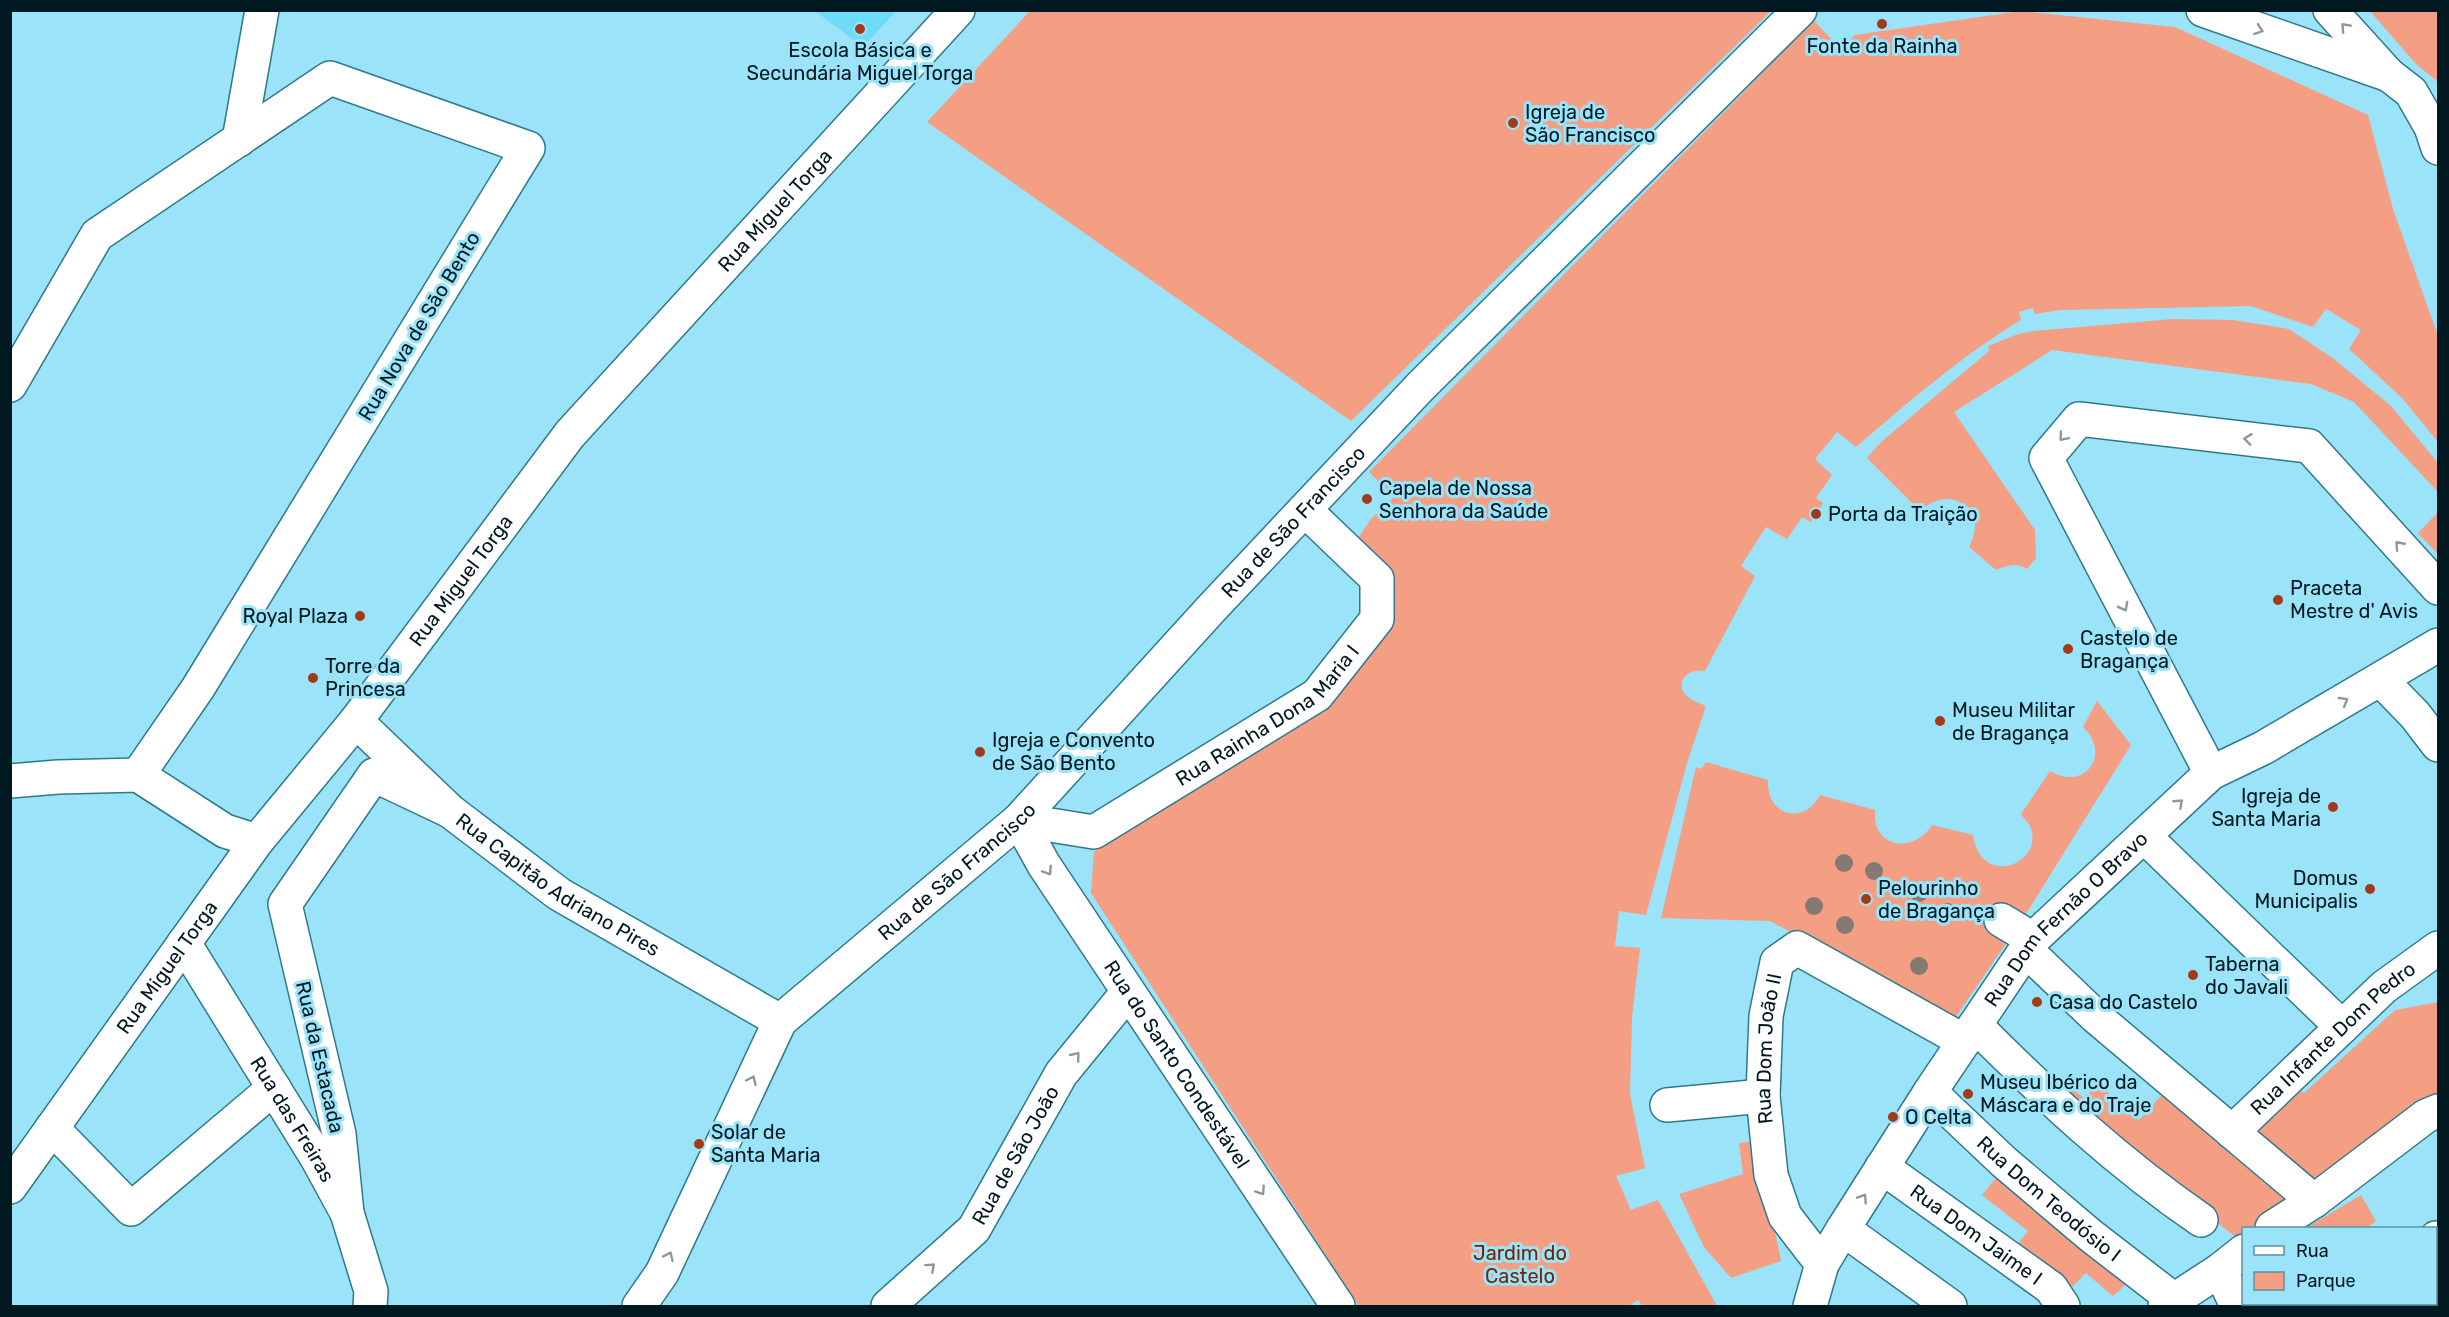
<svg xmlns="http://www.w3.org/2000/svg" width="2449" height="1317" font-family="Rubik,sans-serif">
  <style>
    .built { fill: #6edbf8 }
    .green { fill: #f49e84 }
    .lines { fill: none; stroke-linecap: round; stroke-linejoin: round }
    .minor-casing { stroke: #2f798c; stroke-width: 36 }
    .minor { stroke: #fff; stroke-width: 33 }
    .tree { fill: #857973 }
    .oneway { stroke: #8c989b }
    .poi-dot { fill: #a13a19; stroke: #9ae3f8; stroke-width: 2 }
    .labels { text-anchor: middle; dominant-baseline: central; stroke-width: 6; stroke-linejoin: round; paint-order: stroke }
    .poi-label { font-size: 20px; fill: #001920; stroke: #9ae3f8; text-anchor: start }
    .street-label { font-size: 20px; fill: #001920; stroke: #9ae3f8 }
    .park-label { font-size: 20px; fill: #732307; stroke: #9ae3f8 }
  </style>
  <rect width="100%" height="100%" fill="#9ae3f8"/>
  <path class="built" d="M 815,11 L 896,11 L 863,47 Z"/>
  <path class="green" d="M 1030,11 L 1030,10 L 1771,11 L 1351,421 L 927,122 Z
    M 2021,11 L 2175,27 L 2368,115 L 2393,209 L 2438,336 L 2438,442 L 2402,398 L 2349,349 L 2361,330 L 2326,309 L 2313,327 L 2251,306 L 2060,310 L 2035,314 L 2033,308 L 2019,312 L 2021,320 C 1961,356 1909,402 1856,447 L 1837,432 L 1815,459 L 1832,475 L 1816,498 L 1823,503 L 1811,522 L 1802,517 L 1787,539 L 1766,527 L 1741,566 L 1755,576 L 1705,671 C 1692,668 1675,678 1684,693 C 1688,699 1699,703 1706,706 L 1687,763 L 1646,915 L 1619,911 L 1615,946 L 1640,948 L 1632,1017 L 1630,1094 L 1645,1168 L 1616,1176 L 1631,1210 L 1658,1200 L 1716,1304 L 1713,1306 L 1642,1306 L 1638,1300 L 1629,1306 L 1359,1306 L 1091,893 L 1094,852 L 1113,834 L 1390,626 L 1354,544 L 1371,519 L 1394,497 L 1369,472 L 1814,21 L 1841,49 L 1855,35 Z
    M 2370,11 L 2438,11 L 2438,82 L 2416,64 Z
    M 2173,319 L 2233,320 L 2289,329 L 2334,359 L 2391,406 L 2438,463 L 2438,492 L 2354,402 L 2311,384 L 2052,350 L 1954,412 L 2035,530 L 2036,558 L 2027,569 C 2017,562 2007,565 1996,570 L 1969,547 C 1990,510 1951,482 1920,511 L 1867,458 L 1881,442 L 1989,351 L 1988,346 L 2018,334 L 2034,331 Z
    M 2438,512 L 2438,554 L 2418,533 Z
    M 2097,701 L 2131,745 L 2024,917 L 1953,1021 L 1770,921 L 1661,918 L 1696,767 L 1701,769 L 1706,762 L 1768,780 C 1766,815 1803,827 1820,795 L 1875,810 C 1875,814 1875,820 1876,825 C 1886,853 1920,846 1932,825 L 1973,835 C 1981,890 2046,863 2030,826 C 2028,822 2023,818 2021,814 L 2050,771 C 2085,792 2112,754 2083,727 Z
    M 2438,1002 L 2438,1094 L 2422,1100 L 2312,1183 L 2250,1133 L 2295,1088 L 2304,1093 L 2395,1010 Z
    M 2056,1076 L 2085,1099 L 2097,1083 L 2139,1120 L 2167,1089 L 2292,1199 L 2252,1228 L 2244,1228 L 2243,1235 L 2238,1239 L 2046,1086 Z
    M 1756,1141 L 1781,1261 L 1731,1278 L 1704,1247 L 1679,1194 L 1743,1174 L 1739,1143 Z
    M 2002,1170 L 2135,1276 L 2113,1296 L 2086,1273 L 2067,1292 L 2011,1253 L 2028,1231 L 1982,1195 Z
    M 2361,1195 L 2376,1221 L 2367,1228 L 2306,1228 Z"/>
  <g class="lines">
    <defs>
      <g id="minor">
        <path d="M 2203,10 L 2389,75"/>
        <path d="M 2330,10 L 2389,75 L 2411,92 L 2431,127 L 2438,148"/>
        <path d="M 239,140 L 262,10"/>
        <path d="M 10,385 L 97,235 L 330,78 L 528,148 L 198,688 L 138,775"/>
        <path d="M 2381,680 L 2415,715 L 2438,745"/>
        <path id="s1" d="M 356,721 L 450,811 L 559,894 L 780,1021"/>
        <path d="M 2211,773 L 2046,458 L 2079,419 L 2309,446 L 2438,588"/>
        <path d="M 10,781 L 58,777 L 138,775 L 225,831 L 257,841"/>
        <path id="s2" d="M 1019,820 L 1044,865 L 1338,1306"/>
        <path id="s3" d="M 1019,820 L 1094,832 L 1317,695 L 1377,619 L 1377,579 L 1305,510"/>
        <path d="M 2144,836 L 2342,1027"/>
        <path d="M 2001,920 L 2033,939"/>
        <path id="s4" d="M 184,943 L 317,1158 L 347,1213 L 371,1291 L 370,1306"/>
        <path d="M 2026,950 L 2096,1017 L 2314,1201"/>
        <path d="M 1975,1025 C 2046,1096 2118,1163 2201,1220"/>
        <path id="s5" d="M 1930,1092 L 2004,1162 L 2090,1235 L 2174,1300"/>
        <path d="M 1667,1105 L 1763,1096"/>
        <path d="M 52,1128 L 131,1209 L 274,1088"/>
        <path id="s6" d="M 2232,1132 L 2384,987 L 2438,948"/>
        <path id="s7" d="M 1882,1167 L 2051,1288 L 2063,1306"/>
        <path id="s8" d="M 10,1187 L 257,841 L 356,721 L 570,434 L 958,10"/>
        <path d="M 347,1213 L 339,1134 L 285,904 L 374,775 L 450,811"/>
        <path d="M 2272,1228 L 2314,1201 L 2426,1116 L 2438,1111"/>
        <path d="M 1843,1229 L 1950,1306"/>
        <path d="M 2436,1238 L 2438,1241"/>
        <path id="s9" d="M 1822,1264 L 1785,1216 L 1771,1175 L 1763,1096 L 1766,1016 L 1777,962 L 1797,948 L 1964,1041"/>
        <path d="M 2220,1270 L 2237,1306"/>
        <path id="s10" d="M 639,1306 L 662,1273 L 780,1021 L 1019,820 L 1211,609 L 1420,387 L 1800,10"/>
        <path id="s11" d="M 888,1306 L 974,1229 L 1061,1074 L 1128,992"/>
        <path id="s12" d="M 1810,1306 L 1822,1264 L 1843,1229 L 1930,1092 L 2033,939 L 2211,773 L 2263,748 L 2438,645"/>
        <path d="M 2165,1306 L 2220,1270 L 2244,1251"/>
      </g>
    </defs>
    <use href="#minor" class="minor-casing"/>
    <use href="#minor" class="minor"/>
  </g>
  <g class="tree">
    <circle cx="1844" cy="863" r="9"/>
    <circle cx="1874" cy="871" r="9"/>
    <circle cx="1919" cy="893" r="9"/>
    <circle cx="1814" cy="906" r="9"/>
    <circle cx="1948" cy="912" r="9"/>
    <circle cx="1845" cy="925" r="9"/>
    <circle cx="1919" cy="966" r="9"/>
  </g>
  <defs><path id="oneway-chevron" d="M-2-3.5L2.5 0L-2 3.5" fill="none" stroke-width="1.6" stroke-linecap="round" stroke-linejoin="round" transform="scale(1.5)"/></defs>
  <g class="oneway">
    <use href="#oneway-chevron" transform="translate(2345 27) rotate(-133)"/>
    <use href="#oneway-chevron" transform="translate(2259 30) rotate(19)"/>
    <use href="#oneway-chevron" transform="translate(2063 437) rotate(130)"/>
    <use href="#oneway-chevron" transform="translate(2248 439) rotate(-173)"/>
    <use href="#oneway-chevron" transform="translate(2399 545) rotate(-132)"/>
    <use href="#oneway-chevron" transform="translate(2124 607) rotate(62)"/>
    <use href="#oneway-chevron" transform="translate(2344 701) rotate(-30)"/>
    <use href="#oneway-chevron" transform="translate(2179 803) rotate(-43)"/>
    <use href="#oneway-chevron" transform="translate(1048 871) rotate(57)"/>
    <use href="#oneway-chevron" transform="translate(1076 1056) rotate(-51)"/>
    <use href="#oneway-chevron" transform="translate(752 1080) rotate(-65)"/>
    <use href="#oneway-chevron" transform="translate(1261 1191) rotate(56)"/>
    <use href="#oneway-chevron" transform="translate(1863 1198) rotate(-57)"/>
    <use href="#oneway-chevron" transform="translate(669 1256) rotate(-65)"/>
    <use href="#oneway-chevron" transform="translate(931 1267) rotate(-42)"/>
  </g>
  <g class="poi-dot">
    <circle cx="1882" cy="24" r="6"/>
    <circle cx="860" cy="29" r="6"/>
    <circle cx="1513" cy="123" r="6"/>
    <circle cx="1367" cy="499" r="6"/>
    <circle cx="1816" cy="514" r="6"/>
    <circle cx="2278" cy="600" r="6"/>
    <circle cx="360" cy="616" r="6"/>
    <circle cx="2068" cy="649" r="6"/>
    <circle cx="313" cy="678" r="6"/>
    <circle cx="1940" cy="721" r="6"/>
    <circle cx="980" cy="752" r="6"/>
    <circle cx="2333" cy="807" r="6"/>
    <circle cx="2370" cy="889" r="6"/>
    <circle cx="1866" cy="899" r="6"/>
    <circle cx="2193" cy="975" r="6"/>
    <circle cx="2037" cy="1002" r="6"/>
    <circle cx="1968" cy="1094" r="6"/>
    <circle cx="1893" cy="1117" r="6"/>
    <circle cx="699" cy="1144" r="6"/>
  </g>
  <g class="labels">
    <g class="poi-label">
      <text x="1882" y="46" text-anchor="middle">Fonte da Rainha</text>
      <text x="860" y="50" text-anchor="middle">Escola Básica e<tspan x="860" dy="23">Secundária Miguel Torga</tspan></text>
      <text x="1525" y="112">Igreja de<tspan x="1525" dy="23">São Francisco</tspan></text>
      <text x="1379" y="488">Capela de Nossa<tspan x="1379" dy="23">Senhora da Saúde</tspan></text>
      <text x="1828" y="514">Porta da Traição</text>
      <text x="2290" y="588">Praceta<tspan x="2290" dy="23">Mestre d' Avis</tspan></text>
      <text x="348" y="616" text-anchor="end">Royal Plaza</text>
      <text x="2080" y="638">Castelo de<tspan x="2080" dy="23">Bragança</tspan></text>
      <text x="325" y="666">Torre da<tspan x="325" dy="23">Princesa</tspan></text>
      <text x="1952" y="710">Museu Militar<tspan x="1952" dy="23">de Bragança</tspan></text>
      <text x="992" y="740">Igreja e Convento<tspan x="992" dy="23">de São Bento</tspan></text>
      <text x="2321" y="796" text-anchor="end">Igreja de<tspan x="2321" dy="23">Santa Maria</tspan></text>
      <text x="2358" y="878" text-anchor="end">Domus<tspan x="2358" dy="23">Municipalis</tspan></text>
      <text x="1878" y="888">Pelourinho<tspan x="1878" dy="23">de Bragança</tspan></text>
      <text x="2205" y="964">Taberna<tspan x="2205" dy="23">do Javali</tspan></text>
      <text x="2049" y="1002">Casa do Castelo</text>
      <text x="1980" y="1082">Museu Ibérico da<tspan x="1980" dy="23">Máscara e do Traje</tspan></text>
      <text x="1905" y="1117">O Celta</text>
      <text x="711" y="1132">Solar de<tspan x="711" dy="23">Santa Maria</tspan></text>
    </g>
    <g class="street-label">
      <text stroke="none"><textPath href="#s8" startOffset="1242">Rua Miguel Torga</textPath></text>
      <text transform="translate(419 326) rotate(-59)">Rua Nova de São Bento</text>
      <text stroke="none"><textPath href="#s10" startOffset="1036">Rua de São Francisco</textPath></text>
      <text stroke="none"><textPath href="#s8" startOffset="756">Rua Miguel Torga</textPath></text>
      <text stroke="none"><textPath href="#s3" startOffset="286">Rua Rainha Dona Maria I</textPath></text>
      <text stroke="none"><textPath href="#s10" startOffset="550">Rua de São Francisco</textPath></text>
      <text stroke="none"><textPath href="#s1" startOffset="261">Rua Capitão Adriano Pires</textPath></text>
      <text stroke="none"><textPath href="#s12" startOffset="468">Rua Dom Fernão O Bravo</textPath></text>
      <text stroke="none"><textPath href="#s8" startOffset="270">Rua Miguel Torga</textPath></text>
      <text stroke="none"><textPath href="#s6" startOffset="138">Rua Infante Dom Pedro</textPath></text>
      <text stroke="none"><textPath href="#s9" startOffset="231">Rua Dom João II</textPath></text>
      <text transform="translate(320 1057) rotate(77)">Rua da Estacada</text>
      <text stroke="none"><textPath href="#s2" startOffset="291">Rua do Santo Condestável</textPath></text>
      <text stroke="none"><textPath href="#s4" startOffset="207">Rua das Freiras</textPath></text>
      <text stroke="none"><textPath href="#s11" startOffset="200">Rua de São João</textPath></text>
      <text stroke="none"><textPath href="#s5" startOffset="160">Rua Dom Teodósio I</textPath></text>
      <text stroke="none"><textPath href="#s7" startOffset="116">Rua Dom Jaime I</textPath></text>
    </g>
    <g class="park-label">
      <text x="1520" y="1253">Jardim do<tspan x="1520" dy="23">Castelo</tspan></text>
    </g>
  </g>
  <rect width="2449" height="1317" fill="none" stroke="#001920" stroke-width="24"/>
  <rect x="2242" y="1227" width="195" height="78" fill="#9ae3f8" stroke="#5c92a2" stroke-width="1.5"/>
  <rect x="2254" y="1246" width="30" height="9" fill="#ffffff" stroke="#5c92a2" stroke-width="1.5"/>
  <text x="2296" y="1257" font-size="18" fill="#001920">Rua</text>
  <rect x="2254" y="1272" width="30" height="18" fill="#f49e84" stroke="#5c92a2" stroke-width="1.5"/>
  <text x="2296" y="1287" font-size="18" fill="#001920">Parque</text>
</svg>
